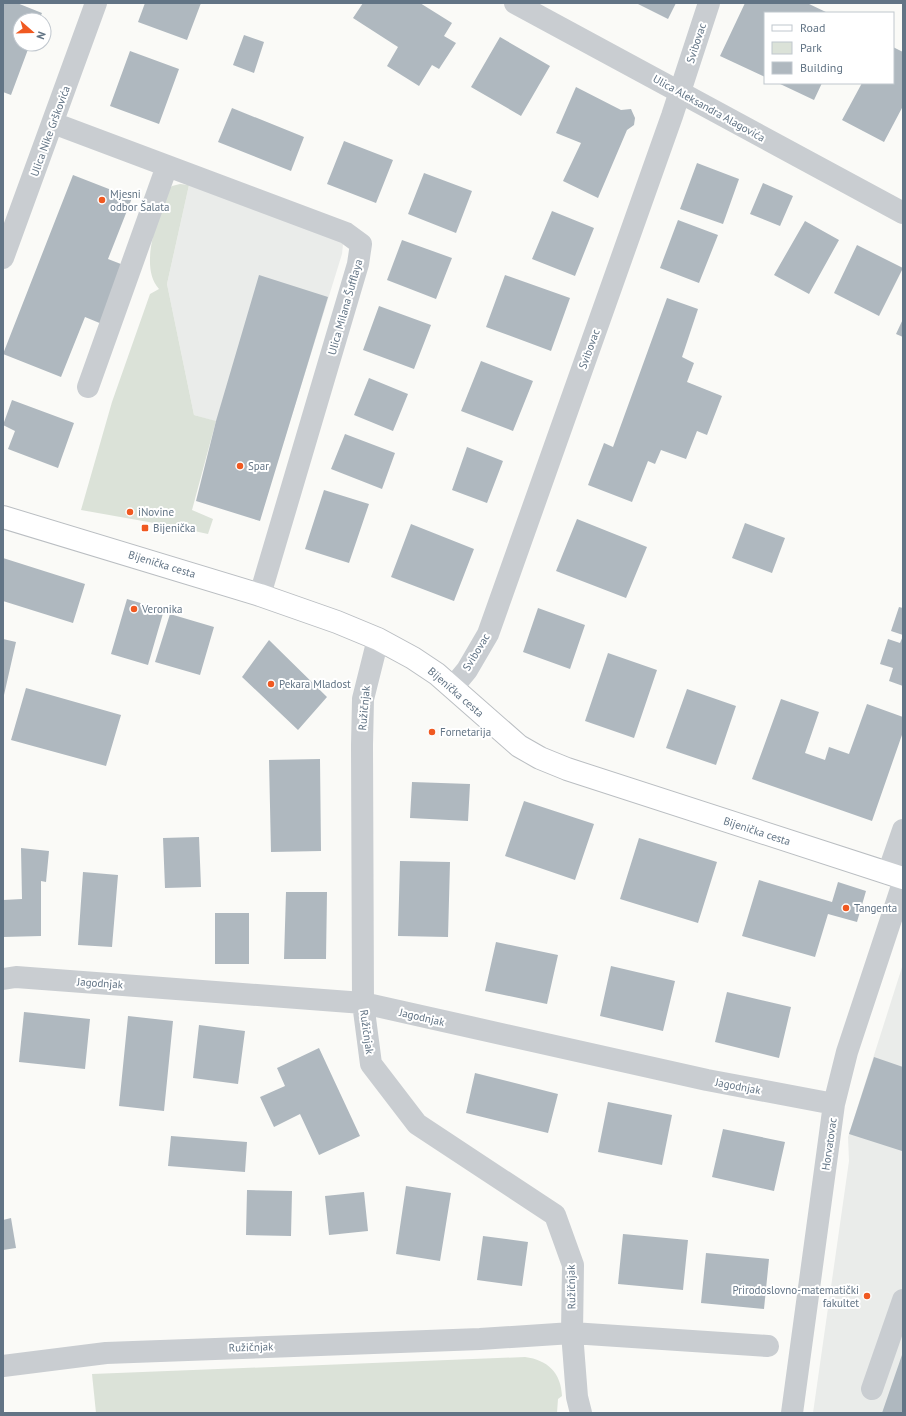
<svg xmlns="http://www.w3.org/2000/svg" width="906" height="1416" font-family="'PT Sans',sans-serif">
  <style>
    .built { fill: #eaecea }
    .green { fill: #dbe2d8 }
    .building { fill: #afb8bf }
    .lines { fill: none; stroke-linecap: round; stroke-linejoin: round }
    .major-casing { stroke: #babec2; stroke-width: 24 }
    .minor { stroke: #c9cdd1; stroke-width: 22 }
    .major { stroke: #fff; stroke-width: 22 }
    .poi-dot { fill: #f05921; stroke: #fff; stroke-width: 1.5 }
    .labels { text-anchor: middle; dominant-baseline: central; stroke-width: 4; stroke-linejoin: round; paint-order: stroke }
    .street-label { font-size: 11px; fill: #627485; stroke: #fff }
    .poi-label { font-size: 11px; fill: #627485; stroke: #fff; text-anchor: start }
  </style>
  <rect width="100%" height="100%" fill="#fafaf7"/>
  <path class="built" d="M 189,185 L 341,241 L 343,244 L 342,254 L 284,441 L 194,415 L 167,284 Z
    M 903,964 L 903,1413 L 813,1413 L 849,1161 L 848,1137 Z"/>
  <path class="green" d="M 180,184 L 189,185 L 167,284 L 194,415 L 216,421 L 192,510 L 213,519 L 208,534 L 171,526 L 81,510 L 112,402 L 150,294 L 159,289 C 138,266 159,216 167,191 L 172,186 Z
    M 525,1357 C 548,1360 561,1373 562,1396 L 558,1399 L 557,1413 L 96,1413 L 92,1374 Z"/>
  <path class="building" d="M 3,3 L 17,3 L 42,13 L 39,20 L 20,20 L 20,44 L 30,44 L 11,95 L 3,92 Z
    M 145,3 L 201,3 L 187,40 L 138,22 Z
    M 363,3 L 420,3 L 452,23 L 444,36 L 456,43 L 439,69 L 432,65 L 419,86 L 387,66 L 398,47 L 353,18 Z
    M 636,3 L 676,3 L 668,19 Z
    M 745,3 L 807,3 L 828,13 L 765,13 L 765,77 L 720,56 Z
    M 244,35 L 264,42 L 254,73 L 233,65 Z
    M 500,37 L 550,66 L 521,116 L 471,87 Z
    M 893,47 L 903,52 L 903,106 L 884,142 L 842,120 L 862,83 L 893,83 Z
    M 130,51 L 179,69 L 159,124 L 110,106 Z
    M 778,83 L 822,83 L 814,100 Z
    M 576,87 L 621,110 L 631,109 L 635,118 L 634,125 L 627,130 L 598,198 L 563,181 L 581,143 L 556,133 Z
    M 232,108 L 304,137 L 291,171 L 218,142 Z
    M 344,141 L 393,160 L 376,203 L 327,184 Z
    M 697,163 L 739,179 L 723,224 L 680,209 Z
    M 424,173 L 472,191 L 456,233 L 408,214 Z
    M 73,175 L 132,198 L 108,259 L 126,266 L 102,324 L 85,317 L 61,377 L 3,354 Z
    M 763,183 L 793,196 L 780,226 L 750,214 Z
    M 552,211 L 594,228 L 575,276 L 532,259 Z
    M 678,220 L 718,235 L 699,283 L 660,268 Z
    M 805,221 L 839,240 L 809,294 L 774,275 Z
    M 402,240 L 452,258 L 436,299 L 387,280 Z
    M 857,245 L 903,268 L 879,316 L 834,293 Z
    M 259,275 L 328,297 L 260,521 L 196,501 L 216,421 Z
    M 505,275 L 570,298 L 551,351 L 486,327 Z
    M 667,298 L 698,309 L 682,357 L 694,363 L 687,382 L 722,396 L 707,435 L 697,431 L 686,459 L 661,450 L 655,464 L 648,461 L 632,502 L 588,485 L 604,443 L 613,447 Z
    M 379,306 L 431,325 L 414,369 L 363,350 Z
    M 903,319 L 903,337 L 896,334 Z
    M 481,361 L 533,381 L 513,431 L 461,411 Z
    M 369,378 L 408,394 L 393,431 L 354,415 Z
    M 12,400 L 74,423 L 58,468 L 8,449 L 15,431 L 3,425 Z
    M 345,434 L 395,453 L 382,489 L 331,469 Z
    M 467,447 L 503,461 L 487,503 L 452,490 Z
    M 324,490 L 369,504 L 349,563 L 305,549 Z
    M 577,519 L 647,547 L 626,598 L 556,571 Z
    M 745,523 L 785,538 L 772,573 L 732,558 Z
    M 411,524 L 474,549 L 454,601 L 391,577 Z
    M 3,558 L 85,584 L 73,623 L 3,601 Z
    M 127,599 L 164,610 L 148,665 L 111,654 Z
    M 899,607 L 903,608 L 903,635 L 891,631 Z
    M 538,608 L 585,625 L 570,669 L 523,652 Z
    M 170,614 L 214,627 L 200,675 L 155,662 Z
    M 903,636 L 903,686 L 889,681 L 893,668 L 880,664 L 888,639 L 900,643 Z
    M 3,639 L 16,642 L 4,695 L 3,695 Z
    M 269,640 L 327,697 L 298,730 L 242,677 Z
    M 608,653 L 657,670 L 634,738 L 585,721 Z
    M 26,688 L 121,715 L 106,766 L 11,740 Z
    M 687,689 L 736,706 L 716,765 L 666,748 Z
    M 781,699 L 819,712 L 805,753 L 825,760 L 829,747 L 849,754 L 867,704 L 903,717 L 903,732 L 872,821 L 752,779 Z
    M 320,759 L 321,851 L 271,852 L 269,760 Z
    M 412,782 L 470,784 L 468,821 L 410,818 Z
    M 524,801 L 594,824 L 575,880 L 505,856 Z
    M 199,837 L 201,887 L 165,888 L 163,838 Z
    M 639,838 L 717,862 L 698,923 L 620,899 Z
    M 21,848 L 49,851 L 46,882 L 41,881 L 41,936 L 3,937 L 3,900 L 22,899 Z
    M 400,861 L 450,862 L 448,937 L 398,936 Z
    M 83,872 L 118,875 L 112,947 L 78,945 Z
    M 759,880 L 832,902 L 838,882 L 866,891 L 857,922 L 828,914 L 815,957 L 742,936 Z
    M 286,892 L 327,892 L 326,959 L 284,959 Z
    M 215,913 L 249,913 L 249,964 L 215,964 Z
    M 496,942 L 558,955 L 547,1004 L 485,991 Z
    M 611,966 L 675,981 L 663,1031 L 600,1016 Z
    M 727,992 L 791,1007 L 779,1058 L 715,1042 Z
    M 24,1012 L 90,1019 L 85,1069 L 19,1062 Z
    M 128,1016 L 173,1021 L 164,1111 L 119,1106 Z
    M 199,1025 L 245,1031 L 238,1084 L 193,1078 Z
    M 319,1048 L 360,1136 L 319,1155 L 300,1114 L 274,1127 L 260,1097 L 285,1086 L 277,1068 Z
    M 874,1057 L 903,1067 L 902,1151 L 849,1134 Z
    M 475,1073 L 558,1094 L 548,1133 L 466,1113 Z
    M 608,1102 L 672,1115 L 662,1165 L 598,1152 Z
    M 723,1129 L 785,1142 L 774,1191 L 712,1177 Z
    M 171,1136 L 247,1142 L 245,1172 L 168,1166 Z
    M 406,1186 L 451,1193 L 440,1261 L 396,1254 Z
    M 247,1190 L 292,1191 L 291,1236 L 246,1235 Z
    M 364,1192 L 368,1231 L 329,1235 L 325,1196 Z
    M 11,1218 L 16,1248 L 3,1250 L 3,1220 Z
    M 623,1234 L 688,1240 L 683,1290 L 618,1284 Z
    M 483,1236 L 528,1242 L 522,1286 L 477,1280 Z
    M 706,1253 L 769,1259 L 764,1309 L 701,1303 Z
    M 903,1352 L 903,1413 L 882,1413 Z"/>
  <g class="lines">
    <defs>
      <path id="major" d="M 3,517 L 260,595 L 337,622 L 378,639 L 413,658 L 437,674 L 519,746 L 540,758 L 567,769 L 903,878"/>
    </defs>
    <use href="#major" class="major-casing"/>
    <path class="minor" d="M 515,3 L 903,213
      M 53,123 L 346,233 L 361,244 L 358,264 L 260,595
      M 3,258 L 96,3
      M 88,387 L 167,166
      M 378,639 L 363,699 L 362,745 L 363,1003 L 371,1064 L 417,1124 L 555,1215 L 573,1265 L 572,1333 L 577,1397 L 581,1413
      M 453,687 L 467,670 L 488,634 L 672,116 L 709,3
      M 888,873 L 903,830
      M 3,979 L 16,977 L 363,1003 L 707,1080 L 834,1104
      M 3,1366 L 106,1353 L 480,1339 L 572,1333 L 768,1346
      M 872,1389 L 903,1300
      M 792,1413 L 834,1104 L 847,1052 L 903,883"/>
    <use href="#major" class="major"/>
  </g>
  <g class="poi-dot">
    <circle cx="102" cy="200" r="4"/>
    <circle cx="240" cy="466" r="4"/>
    <circle cx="130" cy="512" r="4"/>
    <rect x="141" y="524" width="8" height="8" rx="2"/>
    <circle cx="134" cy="609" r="4"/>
    <circle cx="271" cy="684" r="4"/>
    <circle cx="432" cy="732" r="4"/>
    <circle cx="846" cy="908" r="4"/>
    <circle cx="867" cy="1296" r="4"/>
  </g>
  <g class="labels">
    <g class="street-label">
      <text transform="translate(696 43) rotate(-72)">Svibovac</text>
      <text transform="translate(709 108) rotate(29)">Ulica Aleksandra Alagovića</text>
      <text transform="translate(50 131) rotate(-70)">Ulica Nike Grškovića</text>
      <text transform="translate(345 307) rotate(-74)">Ulica Milana Šufflaya</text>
      <text transform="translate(589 349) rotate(-70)">Svibovac</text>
      <text transform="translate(162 564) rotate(17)">Bijenička cesta</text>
      <text transform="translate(476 652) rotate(-59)">Svibovac</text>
      <text transform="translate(456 692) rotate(41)">Bijenička cesta</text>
      <text transform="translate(364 708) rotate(-85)">Ružičnjak</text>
      <text transform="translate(757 831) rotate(18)">Bijenička cesta</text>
      <text transform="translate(100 983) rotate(4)">Jagodnjak</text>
      <text transform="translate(422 1017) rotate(13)">Jagodnjak</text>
      <text transform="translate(367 1032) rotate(82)">Ružičnjak</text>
      <text transform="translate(738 1086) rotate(11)">Jagodnjak</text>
      <text transform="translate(829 1144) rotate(-82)">Horvatovac</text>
      <text transform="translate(571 1287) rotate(-91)">Ružičnjak</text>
      <text transform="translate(251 1347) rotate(-2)">Ružičnjak</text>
    </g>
    <g class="poi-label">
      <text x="110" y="194">Mjesni<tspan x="110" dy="13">odbor Šalata</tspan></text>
      <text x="248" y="466">Spar</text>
      <text x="138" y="512">iNovine</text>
      <text x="153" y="528">Bijenička</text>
      <text x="142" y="609">Veronika</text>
      <text x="279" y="684">Pekara Mladost</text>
      <text x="440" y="732">Fornetarija</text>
      <text x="854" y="908">Tangenta</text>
      <text x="859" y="1290" text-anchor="end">Prirodoslovno-matematički<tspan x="859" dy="13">fakultet</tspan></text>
    </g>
  </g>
  <rect width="906" height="1416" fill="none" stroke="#627485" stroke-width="8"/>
  <rect x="764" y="12" width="130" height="72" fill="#ffffff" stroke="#c0c7ce"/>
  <rect x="772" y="25" width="20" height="6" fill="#ffffff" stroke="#c0c7ce"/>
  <text x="800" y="32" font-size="12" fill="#627485">Road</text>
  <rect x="772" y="42" width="20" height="12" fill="#dbe2d8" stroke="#c0c7ce"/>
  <text x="800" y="52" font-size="12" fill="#627485">Park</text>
  <rect x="772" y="62" width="20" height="12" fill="#afb8bf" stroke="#c0c7ce"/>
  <text x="800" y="72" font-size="12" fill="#627485">Building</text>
  <g transform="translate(32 32) rotate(110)"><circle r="19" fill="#ffffff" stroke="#c0c7ce"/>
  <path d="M0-3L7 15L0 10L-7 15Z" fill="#f05921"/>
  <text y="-6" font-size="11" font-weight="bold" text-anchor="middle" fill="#627485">N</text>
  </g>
</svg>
